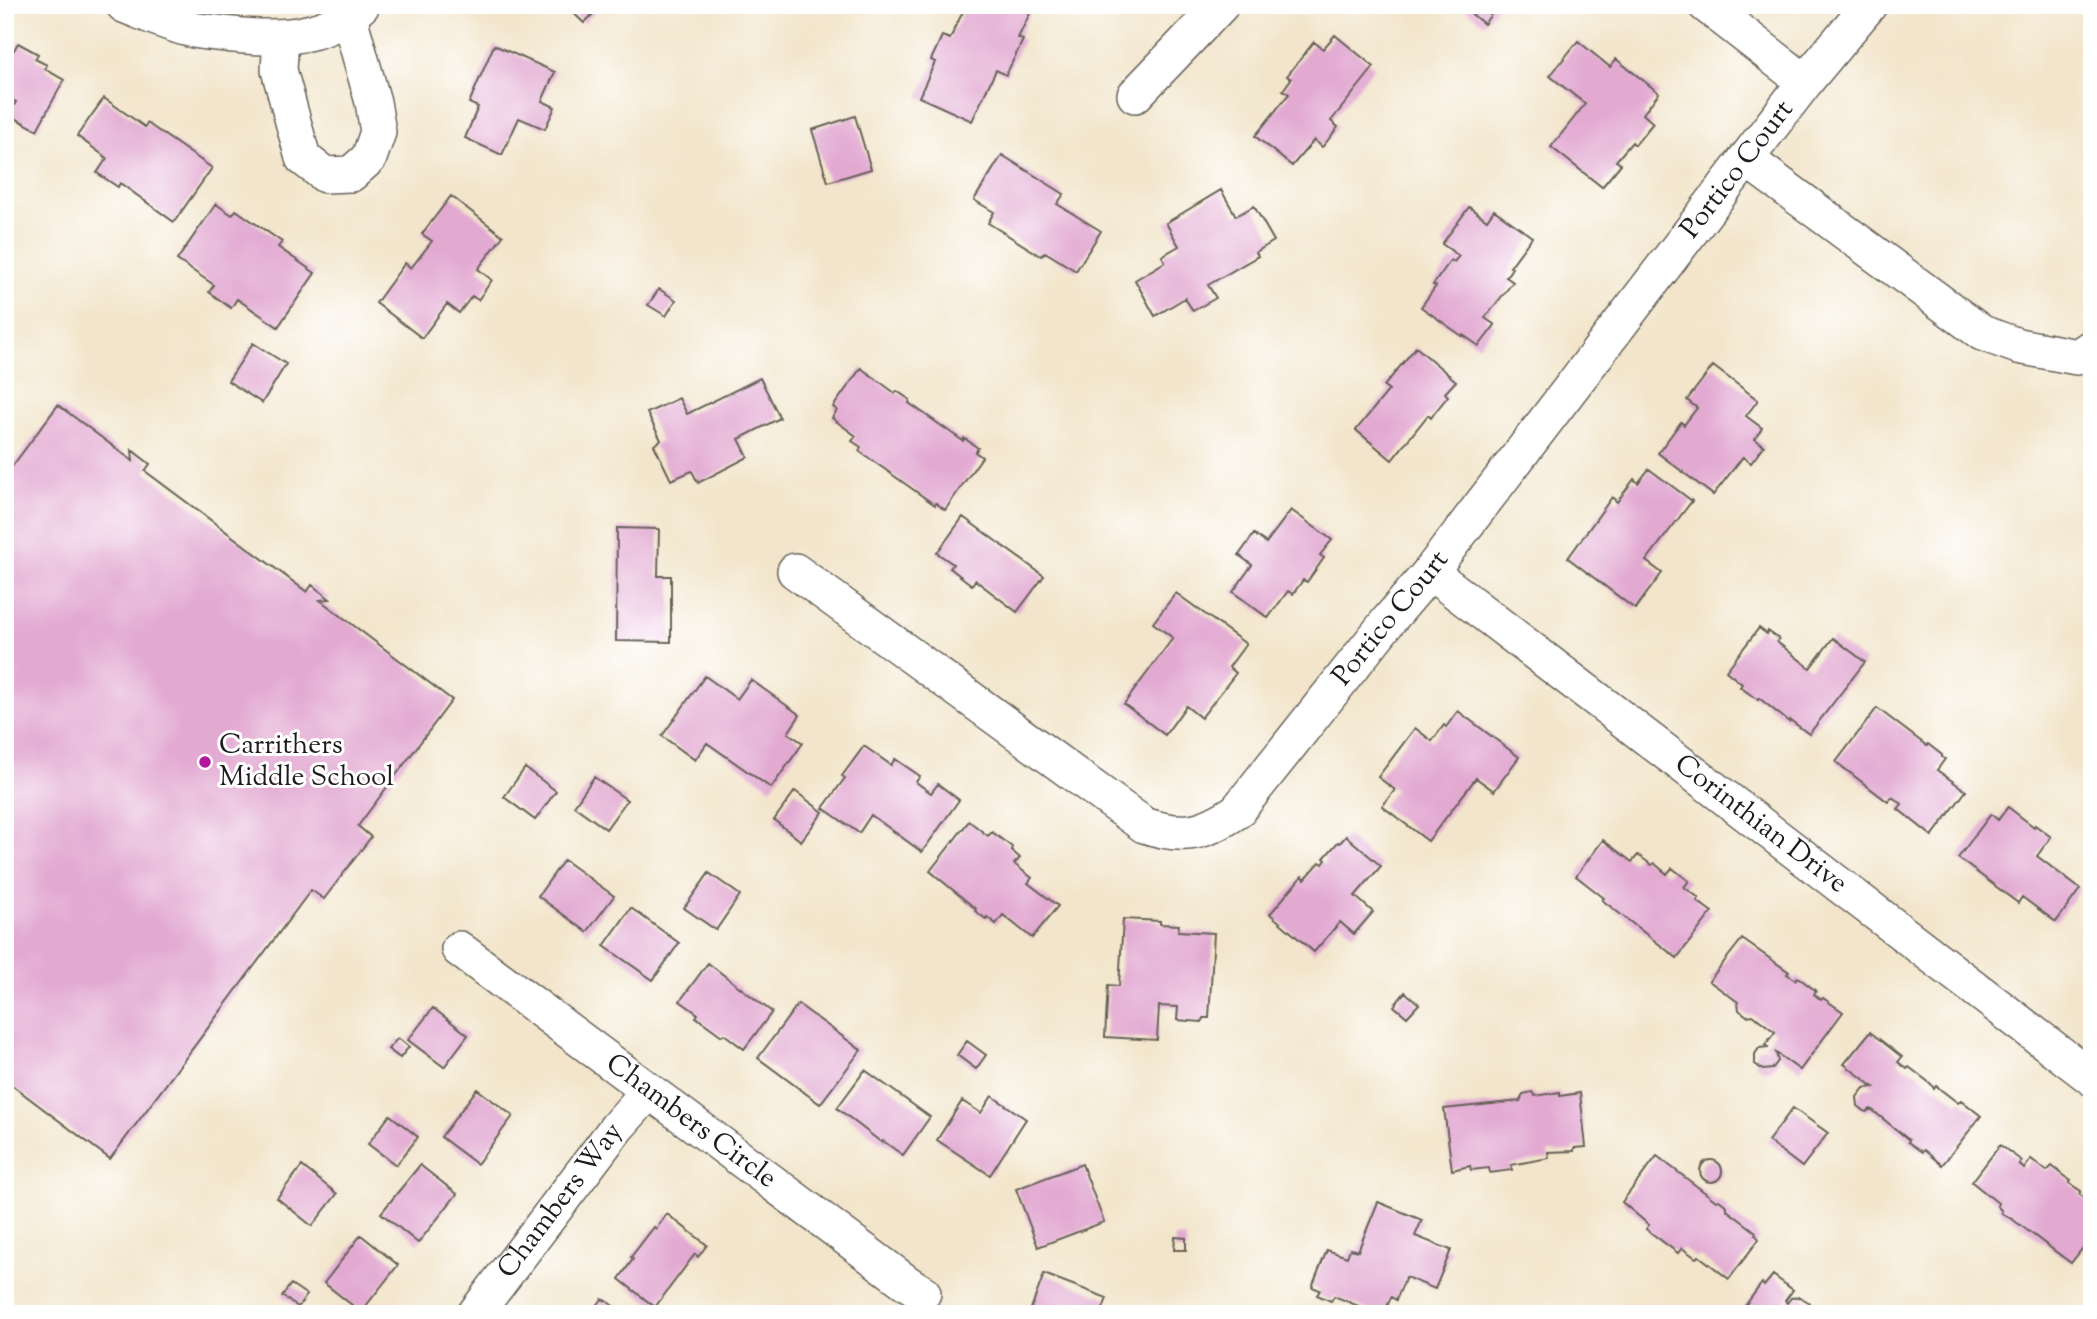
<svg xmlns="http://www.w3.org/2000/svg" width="2097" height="1319" font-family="'Sorts Mill Goudy',serif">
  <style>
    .building { fill: #e2a9d1 }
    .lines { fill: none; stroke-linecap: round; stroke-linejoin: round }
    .minor-casing { stroke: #676259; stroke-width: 38 }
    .minor { stroke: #fff; stroke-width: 35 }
    .poi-dot { fill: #b5179e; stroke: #fff; stroke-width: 2.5 }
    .labels { text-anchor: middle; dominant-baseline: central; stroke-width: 6; stroke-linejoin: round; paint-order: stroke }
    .street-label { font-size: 28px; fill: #1c1c1c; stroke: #fff }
    .poi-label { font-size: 28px; fill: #1c1c1c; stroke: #fff; text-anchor: start }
  </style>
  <rect width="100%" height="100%" fill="#fff"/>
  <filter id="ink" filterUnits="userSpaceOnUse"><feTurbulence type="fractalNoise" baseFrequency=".0143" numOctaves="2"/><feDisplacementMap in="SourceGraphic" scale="14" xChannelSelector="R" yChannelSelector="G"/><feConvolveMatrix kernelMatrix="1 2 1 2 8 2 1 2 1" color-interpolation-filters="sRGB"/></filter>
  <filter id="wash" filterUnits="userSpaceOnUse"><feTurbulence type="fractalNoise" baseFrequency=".00686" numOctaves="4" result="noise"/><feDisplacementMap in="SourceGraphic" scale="28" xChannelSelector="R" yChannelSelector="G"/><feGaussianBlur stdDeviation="1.57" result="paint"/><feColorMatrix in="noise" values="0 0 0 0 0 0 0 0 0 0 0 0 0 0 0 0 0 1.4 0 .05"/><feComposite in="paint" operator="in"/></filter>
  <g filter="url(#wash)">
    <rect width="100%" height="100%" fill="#f2e5cb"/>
    <g id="blocks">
      <path class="building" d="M 565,5 L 602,5 L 584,23 Z
        M 966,5 L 1034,5 L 1018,38 L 1023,40 L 1006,75 L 996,70 L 972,121 L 919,97 L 935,62 L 931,60 L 942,36 L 950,39 Z
        M 1451,5 L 1498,5 L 1484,24 L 1463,7 L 1459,12 Z
        M 1335,35 L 1374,67 L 1331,121 L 1338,127 L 1324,145 L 1322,147 L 1314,140 L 1292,166 L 1255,136 L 1289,94 L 1283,90 L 1291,79 L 1287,76 L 1314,42 L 1323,49 Z
        M 1578,41 L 1610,67 L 1616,59 L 1659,93 L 1643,114 L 1653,123 L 1635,145 L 1632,142 L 1616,161 L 1621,164 L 1602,187 L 1551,147 L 1585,104 L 1550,76 Z
        M 18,43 L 38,54 L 35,59 L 47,65 L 45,69 L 64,80 L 37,130 L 9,115 L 16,102 L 5,97 L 5,45 L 14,50 Z
        M 494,45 L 555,72 L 542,101 L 555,107 L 545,129 L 519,118 L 502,155 L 465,138 L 478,107 L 469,103 Z
        M 104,98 L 145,127 L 147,123 L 212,168 L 174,222 L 120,183 L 118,187 L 97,173 L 107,158 L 77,136 Z
        M 855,116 L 871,169 L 828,182 L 812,130 Z
        M 1002,155 L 1064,194 L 1057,204 L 1101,231 L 1076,271 L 1045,252 L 1041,256 L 988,223 L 994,212 L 974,200 Z
        M 1221,190 L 1236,216 L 1254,206 L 1274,241 L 1256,252 L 1258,256 L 1208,285 L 1216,298 L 1193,311 L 1185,298 L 1155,316 L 1135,280 L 1165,262 L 1162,256 L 1179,246 L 1166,223 Z
        M 451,196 L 503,236 L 478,269 L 492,280 L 478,300 L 472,296 L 459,313 L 447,304 L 422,338 L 376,303 L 405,263 L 411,268 L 432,241 L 422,234 Z
        M 216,204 L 232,215 L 236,210 L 282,242 L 278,247 L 315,273 L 278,327 L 237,299 L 231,308 L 209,292 L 214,285 L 177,260 Z
        M 1469,207 L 1487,220 L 1494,210 L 1532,237 L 1510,267 L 1512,268 L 1506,277 L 1513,282 L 1485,318 L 1495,325 L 1479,346 L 1463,335 L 1462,336 L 1421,307 L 1436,286 L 1433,285 L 1451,260 L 1454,262 L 1459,256 L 1442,244 Z
        M 659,289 L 676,300 L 666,316 L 648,305 Z
        M 253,343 L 286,364 L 262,403 L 228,381 Z
        M 1416,347 L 1456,381 L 1445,393 L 1448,396 L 1436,411 L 1431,418 L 1428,415 L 1392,460 L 1356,430 L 1389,390 L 1384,386 Z
        M 1713,366 L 1758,400 L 1746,416 L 1762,428 L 1755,439 L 1764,446 L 1751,463 L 1743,457 L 1713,495 L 1658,453 L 1681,422 L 1684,425 L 1697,408 L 1687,400 Z
        M 861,368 L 895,393 L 897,391 L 910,400 L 909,403 L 963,441 L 964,438 L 978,448 L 975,452 L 982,457 L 945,510 L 936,503 L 935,505 L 859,451 L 861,447 L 852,441 L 856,436 L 832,418 L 837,410 L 833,407 Z
        M 760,378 L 780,418 L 739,439 L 748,457 L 698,483 L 692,471 L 671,480 L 654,445 L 661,440 L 647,413 L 679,398 L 687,414 Z
        M 58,405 L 133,461 L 132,450 L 150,464 L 145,471 L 307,592 L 312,585 L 330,599 L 320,600 L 452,700 L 358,826 L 371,837 L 324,899 L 311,890 L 110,1159 L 5,1080 L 5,476 Z
        M 1649,469 L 1692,501 L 1646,561 L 1662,573 L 1635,609 L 1568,558 L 1612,497 L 1617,502 L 1634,479 L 1638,483 Z
        M 1291,510 L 1332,540 L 1320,555 L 1324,558 L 1307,582 L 1303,580 L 1293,594 L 1288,591 L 1268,618 L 1233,592 L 1252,565 L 1239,555 L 1254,534 L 1266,543 Z
        M 963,517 L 1044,576 L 1017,612 L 975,580 L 972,585 L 964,579 L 950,568 L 953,564 L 937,553 Z
        M 617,528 L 659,529 L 658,576 L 671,576 L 671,642 L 616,641 Z
        M 1176,593 L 1246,644 L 1229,667 L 1236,673 L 1201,718 L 1186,706 L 1165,735 L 1124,704 L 1173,638 L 1153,623 Z
        M 1759,628 L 1767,634 L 1768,631 L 1779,639 L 1777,642 L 1810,668 L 1833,638 L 1865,662 L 1809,734 L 1790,720 L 1789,722 L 1759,698 L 1758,700 L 1740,687 L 1742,684 L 1726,671 Z
        M 705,676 L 737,699 L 751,680 L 800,715 L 788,733 L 803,743 L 771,788 L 707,743 L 695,760 L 662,736 Z
        M 1877,708 L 1927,746 L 1928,744 L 1942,755 L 1942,757 L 1945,759 L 1937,770 L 1966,791 L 1932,836 L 1898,809 L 1902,804 L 1892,797 L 1888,802 L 1836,762 Z
        M 1458,711 L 1519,757 L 1494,791 L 1476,778 L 1428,841 L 1382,806 L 1395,790 L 1378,777 L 1415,728 L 1432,741 L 1444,725 L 1446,727 Z
        M 864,746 L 891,765 L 895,759 L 920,776 L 916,782 L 931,793 L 938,784 L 959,800 L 922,852 L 871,815 L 859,833 L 823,808 L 845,778 L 842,776 Z
        M 525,768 L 556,791 L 535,820 L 504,797 Z
        M 594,777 L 627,800 L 606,829 L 574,806 Z
        M 795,791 L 823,812 L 801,841 L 774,820 Z
        M 2008,807 L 2034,827 L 2035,825 L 2051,837 L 2037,856 L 2080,889 L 2056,922 L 2022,897 L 2018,903 L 1958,858 L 1991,814 L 1998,820 Z
        M 969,821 L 988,836 L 992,832 L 1012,847 L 1011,850 L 1020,858 L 1014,864 L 1032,878 L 1028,883 L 1058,906 L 1032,938 L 1003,915 L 996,924 L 987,917 L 986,919 L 975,911 L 976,909 L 930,871 Z
        M 1346,836 L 1381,866 L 1355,896 L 1373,912 L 1354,934 L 1340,922 L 1314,952 L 1270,914 L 1302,876 L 1305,879 L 1320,862 L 1323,864 L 1326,860 L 1324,858 L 1338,842 L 1340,843 Z
        M 1603,840 L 1632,862 L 1638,855 L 1652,865 L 1654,863 L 1667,874 L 1672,868 L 1689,881 L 1684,887 L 1699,898 L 1697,901 L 1712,912 L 1677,958 L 1602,900 L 1604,898 L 1576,876 Z
        M 564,860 L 614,896 L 587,932 L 538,896 Z
        M 709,873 L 740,895 L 716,930 L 684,908 Z
        M 631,908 L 679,943 L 653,980 L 604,946 Z
        M 1123,919 L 1160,921 L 1160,924 L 1179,925 L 1178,931 L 1214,933 L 1209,1018 L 1203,1018 L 1202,1022 L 1177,1020 L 1178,1007 L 1159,1006 L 1157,1040 L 1105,1037 L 1108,985 L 1119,986 Z
        M 1742,939 L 1789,972 L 1787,974 L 1795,980 L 1797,977 L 1799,978 L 1816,991 L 1814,994 L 1821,1000 L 1823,998 L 1843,1012 L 1800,1070 L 1776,1053 L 1778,1061 L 1772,1069 L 1763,1070 L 1755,1064 L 1755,1054 L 1759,1048 L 1768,1047 L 1765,1045 L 1775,1032 L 1753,1015 L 1747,1016 L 1739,1010 L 1738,1002 L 1709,981 Z
        M 708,963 L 772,1012 L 744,1049 L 724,1034 L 722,1036 L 696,1017 L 698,1014 L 680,1001 Z
        M 1405,992 L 1419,1004 L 1407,1017 L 1394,1006 Z
        M 798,1004 L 861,1050 L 820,1104 L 758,1058 Z
        M 433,1008 L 468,1035 L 444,1067 L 408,1040 Z
        M 1870,1032 L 1902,1057 L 1898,1062 L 1907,1069 L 1909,1067 L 1931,1084 L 1934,1089 L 1936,1086 L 1958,1103 L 1961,1100 L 1981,1116 L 1942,1165 L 1924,1150 L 1922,1152 L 1908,1142 L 1909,1140 L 1871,1109 L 1866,1112 L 1858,1106 L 1857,1097 L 1864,1088 L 1874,1087 L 1844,1064 Z
        M 398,1038 L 409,1047 L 400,1058 L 388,1049 Z
        M 967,1041 L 986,1055 L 976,1069 L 957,1055 Z
        M 865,1070 L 930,1117 L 903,1155 L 883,1141 L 882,1143 L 837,1108 Z
        M 477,1089 L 513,1116 L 477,1164 L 441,1137 Z
        M 1532,1092 L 1535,1096 L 1560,1092 L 1560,1096 L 1580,1093 L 1586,1147 L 1574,1148 L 1574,1151 L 1548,1152 L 1549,1158 L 1511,1165 L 1512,1170 L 1490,1173 L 1489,1168 L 1471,1170 L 1470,1166 L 1452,1170 L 1444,1109 L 1520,1101 L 1523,1094 Z
        M 992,1096 L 1026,1119 L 990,1175 L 937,1140 L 962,1101 L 981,1113 Z
        M 1793,1108 L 1828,1133 L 1802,1167 L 1768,1141 Z
        M 390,1115 L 418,1137 L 396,1165 L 368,1144 Z
        M 2000,1145 L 2022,1161 L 2019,1164 L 2024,1169 L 2031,1159 L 2047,1171 L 2052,1166 L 2071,1181 L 2069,1183 L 2081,1191 L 2079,1194 L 2092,1203 L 2092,1236 L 2071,1263 L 2012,1219 L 2002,1214 L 2001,1210 L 1997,1206 L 1998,1203 L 1972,1182 Z
        M 1657,1156 L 1716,1201 L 1719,1200 L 1727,1206 L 1727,1210 L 1756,1232 L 1755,1234 L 1759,1239 L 1729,1279 L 1699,1256 L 1696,1258 L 1682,1248 L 1678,1253 L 1646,1229 L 1649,1225 L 1622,1202 Z
        M1700 1171a11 11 0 1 1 22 0a11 11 0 1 1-22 0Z
        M 1082,1164 L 1104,1222 L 1038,1247 L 1016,1189 Z
        M 420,1165 L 457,1194 L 418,1243 L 381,1213 Z
        M 302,1166 L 337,1194 L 312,1226 L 277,1198 Z
        M 1378,1202 L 1422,1220 L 1415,1236 L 1451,1250 L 1435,1289 L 1406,1277 L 1396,1300 L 1391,1297 L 1384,1314 L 1378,1314 L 1334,1296 L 1331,1301 L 1317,1295 L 1320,1290 L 1312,1287 L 1327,1250 L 1347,1257 L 1350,1249 L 1358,1251 Z
        M 667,1214 L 707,1245 L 698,1257 L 695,1254 L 655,1307 L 619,1279 L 633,1259 L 631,1257 L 654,1227 L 656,1229 Z
        M 361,1235 L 398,1265 L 361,1312 L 324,1283 Z
        M 1175,1237 L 1186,1238 L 1186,1250 L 1174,1250 Z
        M 1044,1274 L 1107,1298 L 1101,1314 L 1029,1314 Z
        M 1773,1275 L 1793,1290 L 1785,1301 L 1787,1303 L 1791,1298 L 1800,1297 L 1810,1303 L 1809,1314 L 1739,1314 L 1762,1283 L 1764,1286 Z
        M 291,1284 L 307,1295 L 298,1307 L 282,1296 Z
        M 602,1299 L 607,1301 L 623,1314 L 591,1314 Z"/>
    </g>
  </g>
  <g filter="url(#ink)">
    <use href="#blocks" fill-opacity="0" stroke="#676259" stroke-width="2"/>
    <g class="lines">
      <defs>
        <g id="minor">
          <path d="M 124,5 C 144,13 164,22 185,28 C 195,31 207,32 217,33 C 266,40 323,42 362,5"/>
          <path d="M 1706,5 L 1805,82"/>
          <path d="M 281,38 L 279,70 L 303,158 L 325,175 L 351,174 L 369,158 L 378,132 L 373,102 L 349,17"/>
          <path d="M 1135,95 L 1221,5"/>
          <path d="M 1746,159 L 1982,333 L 2018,346 L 2077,357 L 2092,347"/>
          <path id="s1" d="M 795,571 L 1144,825 C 1183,838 1203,834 1237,811 L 1389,620 L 1430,572 L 1805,82 L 1869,5"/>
          <path id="s2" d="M 1430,572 L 2092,1078"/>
          <path id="s3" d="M 459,949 L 907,1283 L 923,1293"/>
          <path id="s4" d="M 475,1314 L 617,1127 L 649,1091"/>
        </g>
      </defs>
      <use href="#minor" class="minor-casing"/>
      <use href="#minor" class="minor"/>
    </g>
  </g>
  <circle class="poi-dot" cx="205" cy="762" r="7"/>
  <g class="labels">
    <g class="street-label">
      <text stroke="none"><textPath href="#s1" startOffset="1344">Portico Court</textPath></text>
      <text stroke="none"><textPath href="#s1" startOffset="777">Portico Court</textPath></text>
      <text stroke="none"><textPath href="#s2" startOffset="416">Corinthian Drive</textPath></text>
      <text stroke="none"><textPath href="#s3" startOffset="289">Chambers Circle</textPath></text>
      <text stroke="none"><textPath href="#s4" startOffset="142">Chambers Way</textPath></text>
    </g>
    <g class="poi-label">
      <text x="219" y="746">Carrithers<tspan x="219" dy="32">Middle School</tspan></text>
    </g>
  </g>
  <rect width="2097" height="1319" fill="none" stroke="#fff" stroke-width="28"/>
</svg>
